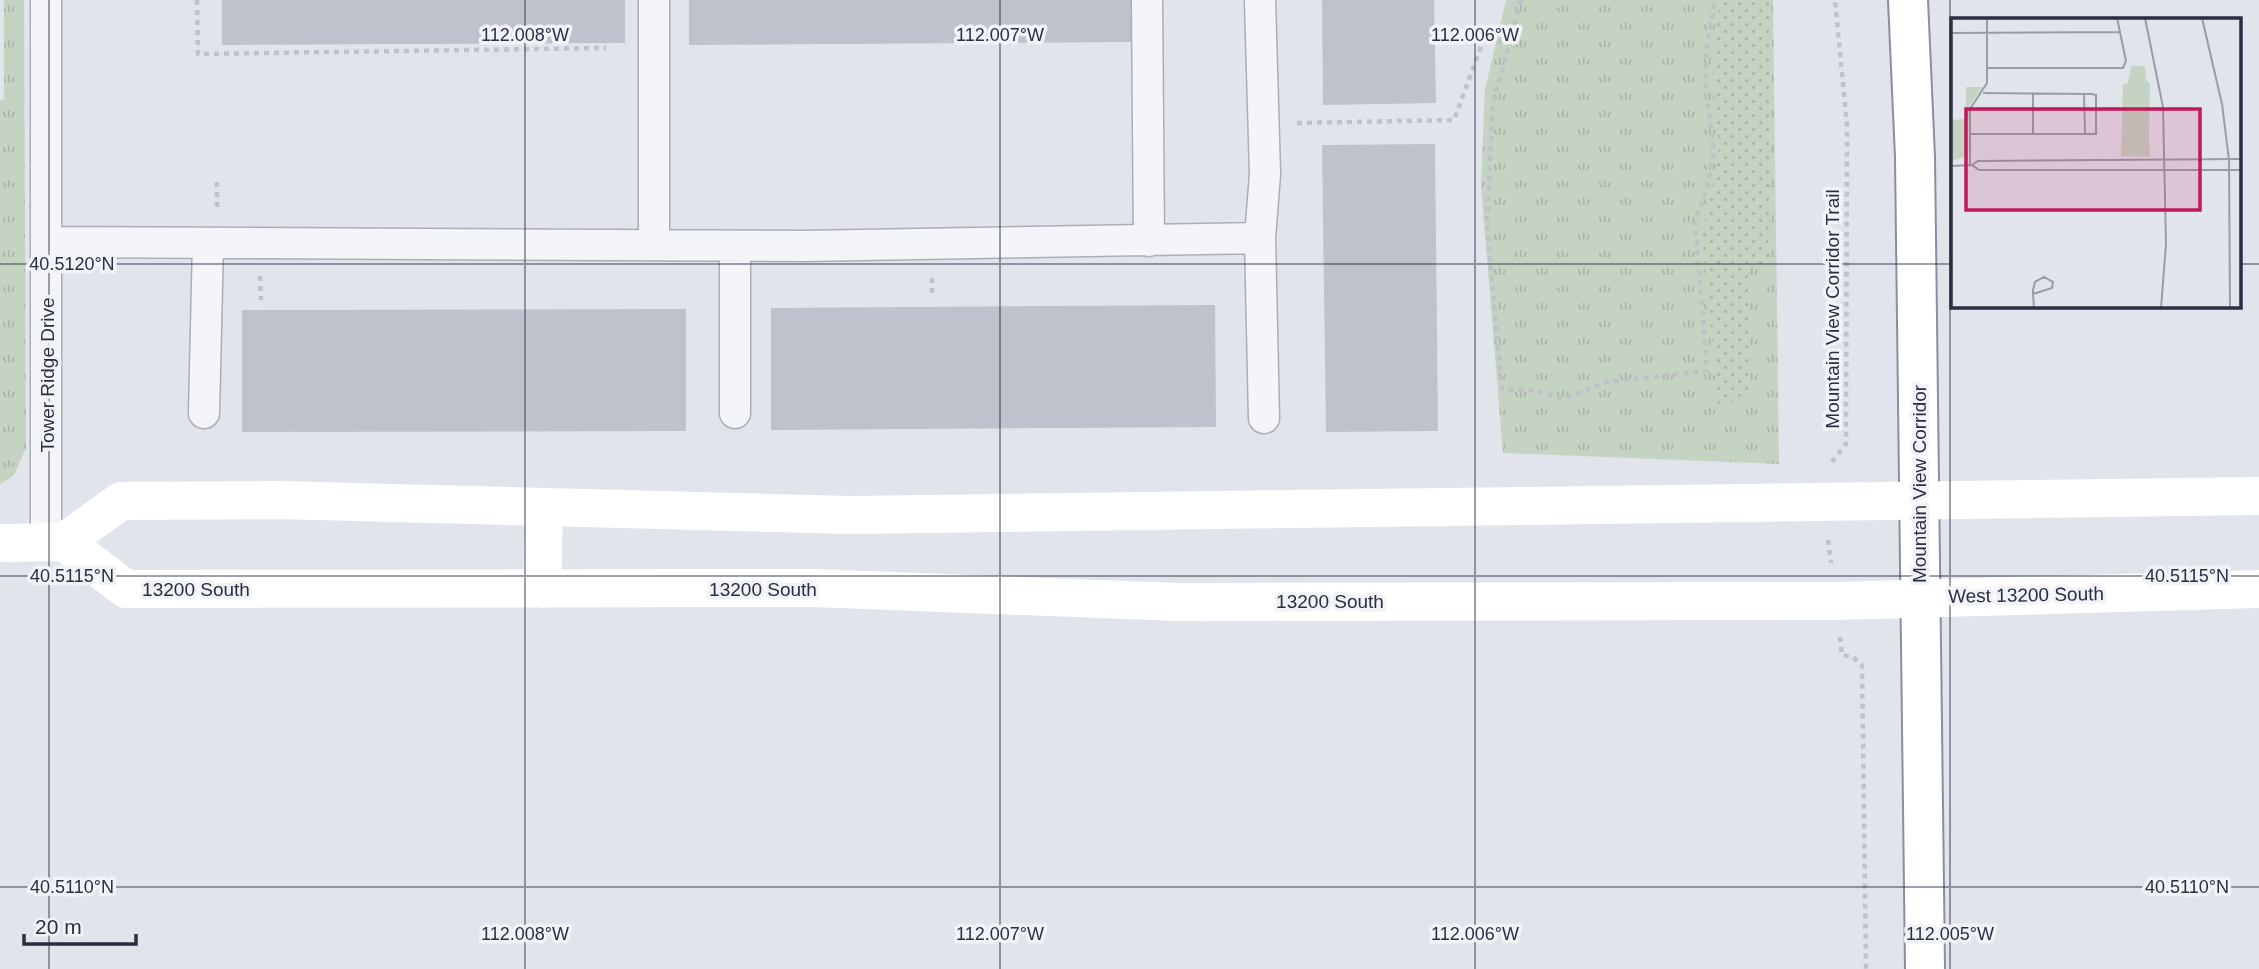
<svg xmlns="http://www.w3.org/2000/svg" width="2259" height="969" font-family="Arial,sans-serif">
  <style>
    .grass { fill: url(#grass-tufts) }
    .garden { fill: url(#garden-dots) }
    .building { fill: #bec2cd }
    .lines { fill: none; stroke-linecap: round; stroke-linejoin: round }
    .street-casing { stroke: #aaaeb8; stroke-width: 33 }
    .highway-casing { stroke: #888fa1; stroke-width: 42 }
    .path { stroke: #bfc2c9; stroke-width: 4.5; stroke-dasharray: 5 5; stroke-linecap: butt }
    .street { stroke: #f4f5f8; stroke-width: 30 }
    .secondary { stroke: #fff; stroke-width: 38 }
    .highway { stroke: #fff; stroke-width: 38 }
    .ticks { fill: none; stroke: #292f42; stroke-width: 2; stroke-opacity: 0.45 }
    .labels { text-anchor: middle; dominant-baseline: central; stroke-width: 7; stroke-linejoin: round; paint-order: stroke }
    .street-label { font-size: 19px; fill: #292f42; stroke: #f1f3f7 }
    .inset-road { fill: none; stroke: #979ca7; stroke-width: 2 }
    .view { fill: #c2185b; fill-opacity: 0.15; stroke: #c2185b; stroke-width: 3.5 }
    .inset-edge { fill: none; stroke: #292f42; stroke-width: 3.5 }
    .ticks-label { font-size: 18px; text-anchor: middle; fill: #292f42; stroke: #f1f3f7; stroke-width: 7; stroke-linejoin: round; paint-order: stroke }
  </style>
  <defs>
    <pattern id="grass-tufts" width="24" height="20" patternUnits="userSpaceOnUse" patternTransform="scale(1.75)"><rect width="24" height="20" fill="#c5d4c2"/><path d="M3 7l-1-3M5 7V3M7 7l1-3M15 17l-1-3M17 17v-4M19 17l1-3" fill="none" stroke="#a9b6a8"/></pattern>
    <pattern id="garden-dots" width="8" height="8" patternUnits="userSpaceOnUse" patternTransform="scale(1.75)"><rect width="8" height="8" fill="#c5d4c2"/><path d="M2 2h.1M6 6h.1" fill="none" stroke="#a9b6a8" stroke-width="1.8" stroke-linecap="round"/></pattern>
  </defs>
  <rect width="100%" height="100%" fill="#e1e4ea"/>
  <path class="grass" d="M 4,0 L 24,0 L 26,448 L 14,475 L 0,484 L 0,100 L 4,99 Z
    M 1506,0 L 1773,0 L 1779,464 L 1503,453 L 1481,186 L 1485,89 Z"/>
  <path class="garden" d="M 1720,0 L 1772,0 L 1768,266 L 1748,267 L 1750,388 L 1719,413 L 1702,236 L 1719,149 L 1712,68 Z"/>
  <path class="building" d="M 222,0 L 625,0 L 625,43 L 222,45 Z
    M 689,0 L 1134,0 L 1134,42 L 689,45 Z
    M 1322,0 L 1434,0 L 1436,103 L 1323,105 Z
    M 1435,144 L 1438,431 L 1326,432 L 1322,145 Z
    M 1215,305 L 1216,427 L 771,430 L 771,308 Z
    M 686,309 L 686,431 L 242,432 L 242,310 Z"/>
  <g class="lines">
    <defs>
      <path id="street" d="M 654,0 L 654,245
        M 1147,0 L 1149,241
        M 1260,238 L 1264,418
        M 47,242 L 804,246 L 1260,238 L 1265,174 L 1260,0
        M 735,246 L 735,413
        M 204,413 L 208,243
        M 46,541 L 46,0"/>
      <path id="highway" d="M 1908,0 L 1915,157 L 1925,969"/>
    </defs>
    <use href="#street" class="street-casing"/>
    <use href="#highway" class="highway-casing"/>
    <path class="path" d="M 197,0 L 198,54 L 606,48
      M 1521,0 L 1493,103 L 1487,225 L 1502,389 L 1538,391 L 1563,399 L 1605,382 L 1707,371 L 1695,221 L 1707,188 L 1714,152 L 1706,92 L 1706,51 L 1715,0
      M 1297,123 L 1454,120 L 1485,36 L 1509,45
      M 217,182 L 217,209
      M 260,276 L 261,300
      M 932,278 L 932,295
      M 1832,462 L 1846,444 L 1847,125 L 1835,0
      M 1828,540 L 1831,563
      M 1840,637 L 1842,655 L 1853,657 L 1862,665 L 1866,969"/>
    <use href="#street" class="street"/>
    <path class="secondary" d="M 64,542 L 126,589 L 813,588 L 1178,602 L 1835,601 L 2259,589
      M 64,542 L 121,501 L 276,500 L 850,515 L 2259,496
      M 0,543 L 64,542
      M 542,589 L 544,508"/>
    <use href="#highway" class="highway"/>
  </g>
  <path class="ticks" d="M 49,0 L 49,969M 525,0 L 525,969M 1000,0 L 1000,969M 1475,0 L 1475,969M 1950,0 L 1950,969M 0,264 L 1953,264M 2240,264 L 2259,264M 0,576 L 2259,576M 0,887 L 2259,887"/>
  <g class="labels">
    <g class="street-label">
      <text transform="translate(1832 309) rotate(-90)">Mountain View Corridor Trail</text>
      <text transform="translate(47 375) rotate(-90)">Tower Ridge Drive</text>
      <text transform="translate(1919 484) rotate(-90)">Mountain View Corridor</text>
      <text x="196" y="589">13200 South</text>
      <text x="763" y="589">13200 South</text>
      <text transform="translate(2026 595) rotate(-1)">West 13200 South</text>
      <text x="1330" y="601">13200 South</text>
    </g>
  </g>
  <g transform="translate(1951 18)">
    <rect width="290" height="290" fill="#e1e4ea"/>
    <path d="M 180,48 L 194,48 L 199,139 L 170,138 L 172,66 L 177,65 ZM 15,69 L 32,69 L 18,88 L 17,138 L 0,143 L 0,102 L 15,101 Z" fill="#c5d4c2"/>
    <path d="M 194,60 L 199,66 L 198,119 L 193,134 Z" fill="#c5d4c2"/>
    <path class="inset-road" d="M 194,0 L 212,89 L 215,226 L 210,290M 251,0 L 271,86 L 278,142 L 279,290M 0,15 L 169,14M 36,50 L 172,50 L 175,43 L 166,0M 133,75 L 134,115M 82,76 L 82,116M 20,116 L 145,116 L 145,77 L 141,76 L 32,75M 19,147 L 19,91 L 36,65 L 36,0M 21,147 L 27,143 L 291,141M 0,148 L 21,147 L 28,152 L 291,152M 82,276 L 101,270 L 102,264 L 93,259 L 84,264 L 82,272 L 82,276 L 83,290"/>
    <path class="view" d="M 15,91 L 249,91 L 249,192 L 15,192 Z"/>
    <rect width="290" height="290" class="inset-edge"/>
  </g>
  <g class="ticks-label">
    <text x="525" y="41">112.008°W</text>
    <text x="1000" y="41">112.007°W</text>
    <text x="1475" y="41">112.006°W</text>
    <text x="72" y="270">40.5120°N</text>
    <text x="72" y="582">40.5115°N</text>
    <text x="2187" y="582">40.5115°N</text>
    <text x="72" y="893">40.5110°N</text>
    <text x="2187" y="893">40.5110°N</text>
    <text x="525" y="940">112.008°W</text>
    <text x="1000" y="940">112.007°W</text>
    <text x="1475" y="940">112.006°W</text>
    <text x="1950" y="940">112.005°W</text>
  </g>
  <path d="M24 934v10h112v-10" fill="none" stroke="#292f42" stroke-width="3.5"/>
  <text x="35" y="934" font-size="21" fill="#292f42" stroke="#f1f3f7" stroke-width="5" paint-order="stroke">20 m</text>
</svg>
